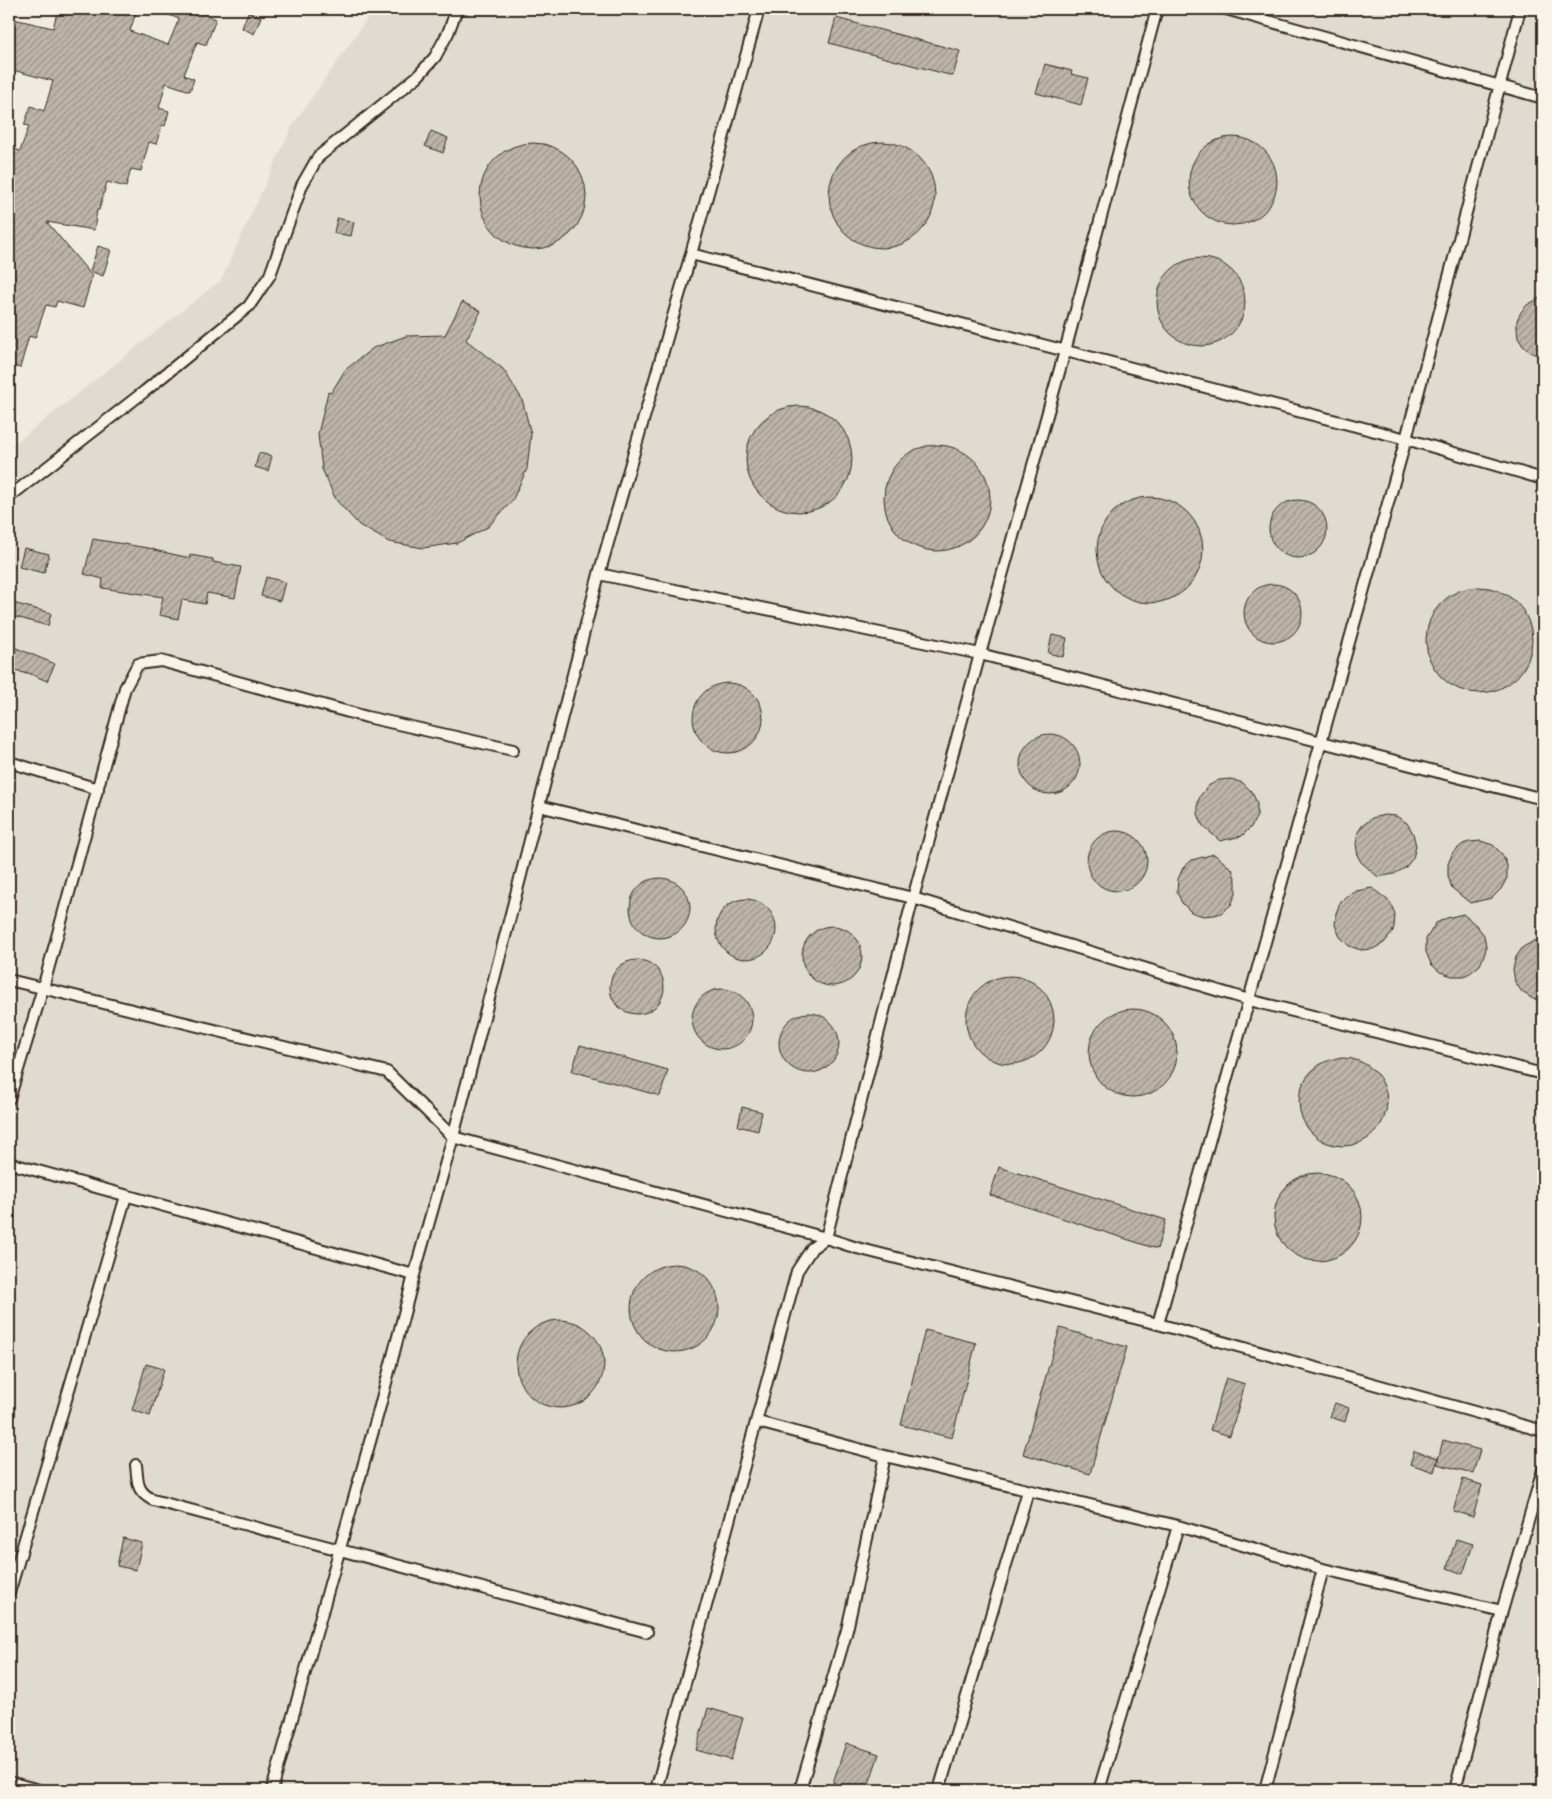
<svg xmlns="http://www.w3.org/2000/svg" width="1552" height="1799" font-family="'Patrick Hand',sans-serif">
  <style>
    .built { fill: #e0dbd0 }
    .building { fill: url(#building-hatch); stroke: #3b2a1e }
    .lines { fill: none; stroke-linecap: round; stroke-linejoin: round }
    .service-casing { stroke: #3b2a1e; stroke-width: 14 }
    .service { stroke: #f7f3e8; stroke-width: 10 }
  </style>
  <defs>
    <pattern id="building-hatch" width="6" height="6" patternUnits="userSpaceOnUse" patternTransform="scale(1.25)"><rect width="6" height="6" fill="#bdb5aa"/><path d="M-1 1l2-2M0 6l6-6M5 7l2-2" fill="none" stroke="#9b938a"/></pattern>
  </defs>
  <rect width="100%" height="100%" fill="#efebe0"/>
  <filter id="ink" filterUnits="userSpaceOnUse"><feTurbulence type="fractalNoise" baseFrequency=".02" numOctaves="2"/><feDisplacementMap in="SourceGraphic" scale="10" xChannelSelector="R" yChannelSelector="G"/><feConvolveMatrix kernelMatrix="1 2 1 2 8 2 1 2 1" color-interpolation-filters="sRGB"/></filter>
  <g filter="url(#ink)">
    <path class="built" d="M 374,9 L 1543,9 L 1543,1790 L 9,1790 L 9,448 L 221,280 L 292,126 Z"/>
    <path class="building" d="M 58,9 L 137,9 L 130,31 L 168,45 L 179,19 L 154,9 L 198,9 L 206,12 L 205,14 L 216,19 L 206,45 L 197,42 L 184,75 L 194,79 L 190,91 L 166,83 L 159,108 L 169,111 L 165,126 L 162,125 L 156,144 L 149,142 L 141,171 L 131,169 L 126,187 L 107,182 L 99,210 L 97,210 L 94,230 L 47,222 L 92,276 L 83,308 L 57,301 L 55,307 L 46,305 L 35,338 L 29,336 L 20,368 L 9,365 L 9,147 L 20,151 L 29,126 L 24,125 L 31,106 L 44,111 L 53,81 L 9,69 L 9,18 L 53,28 Z
      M 248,12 L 261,17 L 254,34 L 242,28 Z
      M 836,18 L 960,51 L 953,76 L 829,43 Z
      M 1045,64 L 1072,71 L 1071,74 L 1088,78 L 1081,105 L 1036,93 Z
      M 431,131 L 448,138 L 443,153 L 425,146 Z
      M1189 181a44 44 0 1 1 88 0a44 44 0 1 1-88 0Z
      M829 195a53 53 0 1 1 106 0a53 53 0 1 1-106 0Z
      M480 196a53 53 0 1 1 106 0a53 53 0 1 1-106 0Z
      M 337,218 L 354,222 L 351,236 L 334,233 Z
      M 98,246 L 111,250 L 103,276 L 90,271 Z
      M1157 302a44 44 0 1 1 88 0a44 44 0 1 1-88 0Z
      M 1543,296 L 1543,358 L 1530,352 L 1523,346 L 1518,338 L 1517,329 L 1517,320 L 1521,312 L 1527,305 Z
      M 462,302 L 481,311 L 466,340 L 503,369 L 522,399 L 531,434 L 527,469 L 512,501 L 488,527 L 457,543 L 423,548 L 389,542 L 359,525 L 336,500 L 322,469 L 318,434 L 328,392 L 331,393 L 345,370 L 373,348 L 406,336 L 445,335 Z
      M746 459a53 53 0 1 1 106 0a53 53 0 1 1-106 0Z
      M884 498a53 53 0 1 1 106 0a53 53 0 1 1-106 0Z
      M 259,453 L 272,456 L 268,471 L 255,467 Z
      M1097 550a53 53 0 1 1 106 0a53 53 0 1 1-106 0Z
      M1269 529a29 29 0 1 1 58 0a29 29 0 1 1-58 0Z
      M 93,539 L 154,549 L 154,550 L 190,558 L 190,555 L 213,559 L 213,562 L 241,567 L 235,598 L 207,593 L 205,604 L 182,600 L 178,619 L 159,615 L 163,597 L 102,588 L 103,579 L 84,574 Z
      M 24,548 L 49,554 L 44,573 L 19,567 Z
      M 266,577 L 285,582 L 280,601 L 261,596 Z
      M1244 613a29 29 0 1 1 58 0a29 29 0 1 1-58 0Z
      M1426 640a53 53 0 1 1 106 0a53 53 0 1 1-106 0Z
      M 9,602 L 51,613 L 48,626 L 9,615 Z
      M 1052,635 L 1067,638 L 1063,657 L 1048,653 Z
      M 9,645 L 55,664 L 47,681 L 26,672 L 26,674 L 9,667 Z
      M693 718a35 35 0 1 1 70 0a35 35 0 1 1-70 0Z
      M1020 764a30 30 0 1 1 60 0a30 30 0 1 1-60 0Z
      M 1231,779 L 1243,783 L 1252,792 L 1257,803 L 1257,816 L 1251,827 L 1242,836 L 1220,841 L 1203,826 L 1198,814 L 1198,802 L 1200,796 L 1208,786 L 1219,780 Z
      M 1384,815 L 1396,816 L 1407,823 L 1413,833 L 1416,846 L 1413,858 L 1405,868 L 1394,874 L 1378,877 L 1361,862 L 1358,857 L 1356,844 L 1358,832 L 1362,826 L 1372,818 Z
      M1087 861a30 30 0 1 1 60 0a30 30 0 1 1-60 0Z
      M 1481,841 L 1493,845 L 1502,854 L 1507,865 L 1507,878 L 1501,889 L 1492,898 L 1470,903 L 1452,888 L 1448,876 L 1448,864 L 1453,852 L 1463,844 L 1469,842 Z
      M 1214,854 L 1232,869 L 1236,881 L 1236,893 L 1231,905 L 1221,913 L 1215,915 L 1203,916 L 1191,912 L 1182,903 L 1177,892 L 1178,879 L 1183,868 L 1192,860 Z
      M630 908a30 30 0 1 1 60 0a30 30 0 1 1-60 0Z
      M 1372,888 L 1390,902 L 1395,914 L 1394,927 L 1392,933 L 1384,943 L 1373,949 L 1361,950 L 1349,946 L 1340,937 L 1335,925 L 1336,913 L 1341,901 L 1345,897 L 1356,891 Z
      M716 929a30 30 0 1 1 60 0a30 30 0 1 1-60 0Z
      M 1463,914 L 1476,925 L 1484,935 L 1486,947 L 1485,953 L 1480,965 L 1470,973 L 1464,976 L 1452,976 L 1440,972 L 1431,964 L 1426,952 L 1426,939 L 1436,923 L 1447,918 Z
      M802 956a30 30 0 1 1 60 0a30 30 0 1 1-60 0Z
      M 1543,939 L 1543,1001 L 1533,999 L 1522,992 L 1515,982 L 1513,969 L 1516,957 L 1523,947 L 1534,941 Z
      M610 987a27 27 0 1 1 54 0a27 27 0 1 1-54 0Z
      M966 1020a44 44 0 1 1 88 0a44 44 0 1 1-88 0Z
      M692 1019a30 30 0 1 1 60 0a30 30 0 1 1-60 0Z
      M1089 1053a44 44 0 1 1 88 0a44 44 0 1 1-88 0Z
      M779 1043a30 30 0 1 1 60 0a30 30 0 1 1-60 0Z
      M 580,1045 L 668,1070 L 660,1096 L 572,1071 Z
      M1299 1102a44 44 0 1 1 88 0a44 44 0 1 1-88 0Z
      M 742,1107 L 762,1112 L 758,1131 L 738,1126 Z
      M 999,1167 L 1166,1220 L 1157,1249 L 990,1195 Z
      M1274 1217a44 44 0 1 1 88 0a44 44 0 1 1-88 0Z
      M631 1308a44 44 0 1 1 88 0a44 44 0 1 1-88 0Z
      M516 1364a44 44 0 1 1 88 0a44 44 0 1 1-88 0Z
      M 1060,1328 L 1127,1347 L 1090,1474 L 1023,1454 Z
      M 925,1330 L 976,1343 L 952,1438 L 901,1425 Z
      M 146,1364 L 164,1369 L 150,1416 L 132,1410 Z
      M 1226,1378 L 1245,1384 L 1230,1436 L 1210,1430 Z
      M 1335,1403 L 1349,1408 L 1345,1422 L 1330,1417 Z
      M 1443,1440 L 1480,1450 L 1473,1473 L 1437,1464 Z
      M 1414,1451 L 1438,1458 L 1434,1472 L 1410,1464 Z
      M 1463,1479 L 1482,1485 L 1473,1517 L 1453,1511 Z
      M 123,1538 L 142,1543 L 136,1570 L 117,1566 Z
      M 1456,1539 L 1473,1544 L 1463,1574 L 1447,1568 Z
      M 708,1708 L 743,1718 L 731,1760 L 696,1750 Z
      M 846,1743 L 879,1754 L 867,1790 L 856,1790 L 833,1783 Z"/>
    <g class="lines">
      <defs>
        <path id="service" d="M 1226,9 L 1543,98
          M 691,254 L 1406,439 L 1543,479
          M 9,497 L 145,391 L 249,306 L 270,275 L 302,185 L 318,157 L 418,76 L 435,57 L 448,33 L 457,9
          M 599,574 L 980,654 L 1543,799
          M 9,762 L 98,789
          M 539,806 L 913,898 L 1249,1000 L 1543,1074
          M 9,980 L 387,1072 L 453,1137 L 826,1238 L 857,1248 L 1158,1324 L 1543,1431
          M 9,1099 L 43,988 L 125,688 L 138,664 L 161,661 L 367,717 L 513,750
          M 9,1163 L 414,1275
          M 1158,1324 L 1406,439 L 1520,9
          M 758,1422 L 885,1456 L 1178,1526 L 1323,1569 L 1502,1611
          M 136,1465 C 138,1483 136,1491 153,1500 L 647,1632
          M 9,1593 L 126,1196
          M 9,1782 L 39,1790
          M 272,1790 L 380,1406 L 414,1275 L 453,1137 L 599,574 L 691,254 L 759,9
          M 656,1790 L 797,1271 L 812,1248 L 826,1238 L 913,898 L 980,654 L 1065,351 L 1157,9
          M 800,1790 L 847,1630 L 885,1456
          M 939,1790 L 1028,1491
          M 1099,1790 L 1178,1526
          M 1265,1790 L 1323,1569
          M 1455,1790 L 1502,1611 L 1543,1470"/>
      </defs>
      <use href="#service" class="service-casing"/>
      <use href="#service" class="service"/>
    </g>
  </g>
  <rect width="1552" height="1799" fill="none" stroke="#f7f3e8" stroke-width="30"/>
  <rect x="15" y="15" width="1522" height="1769" fill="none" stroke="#3b2a1e" stroke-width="2" filter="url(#ink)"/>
</svg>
